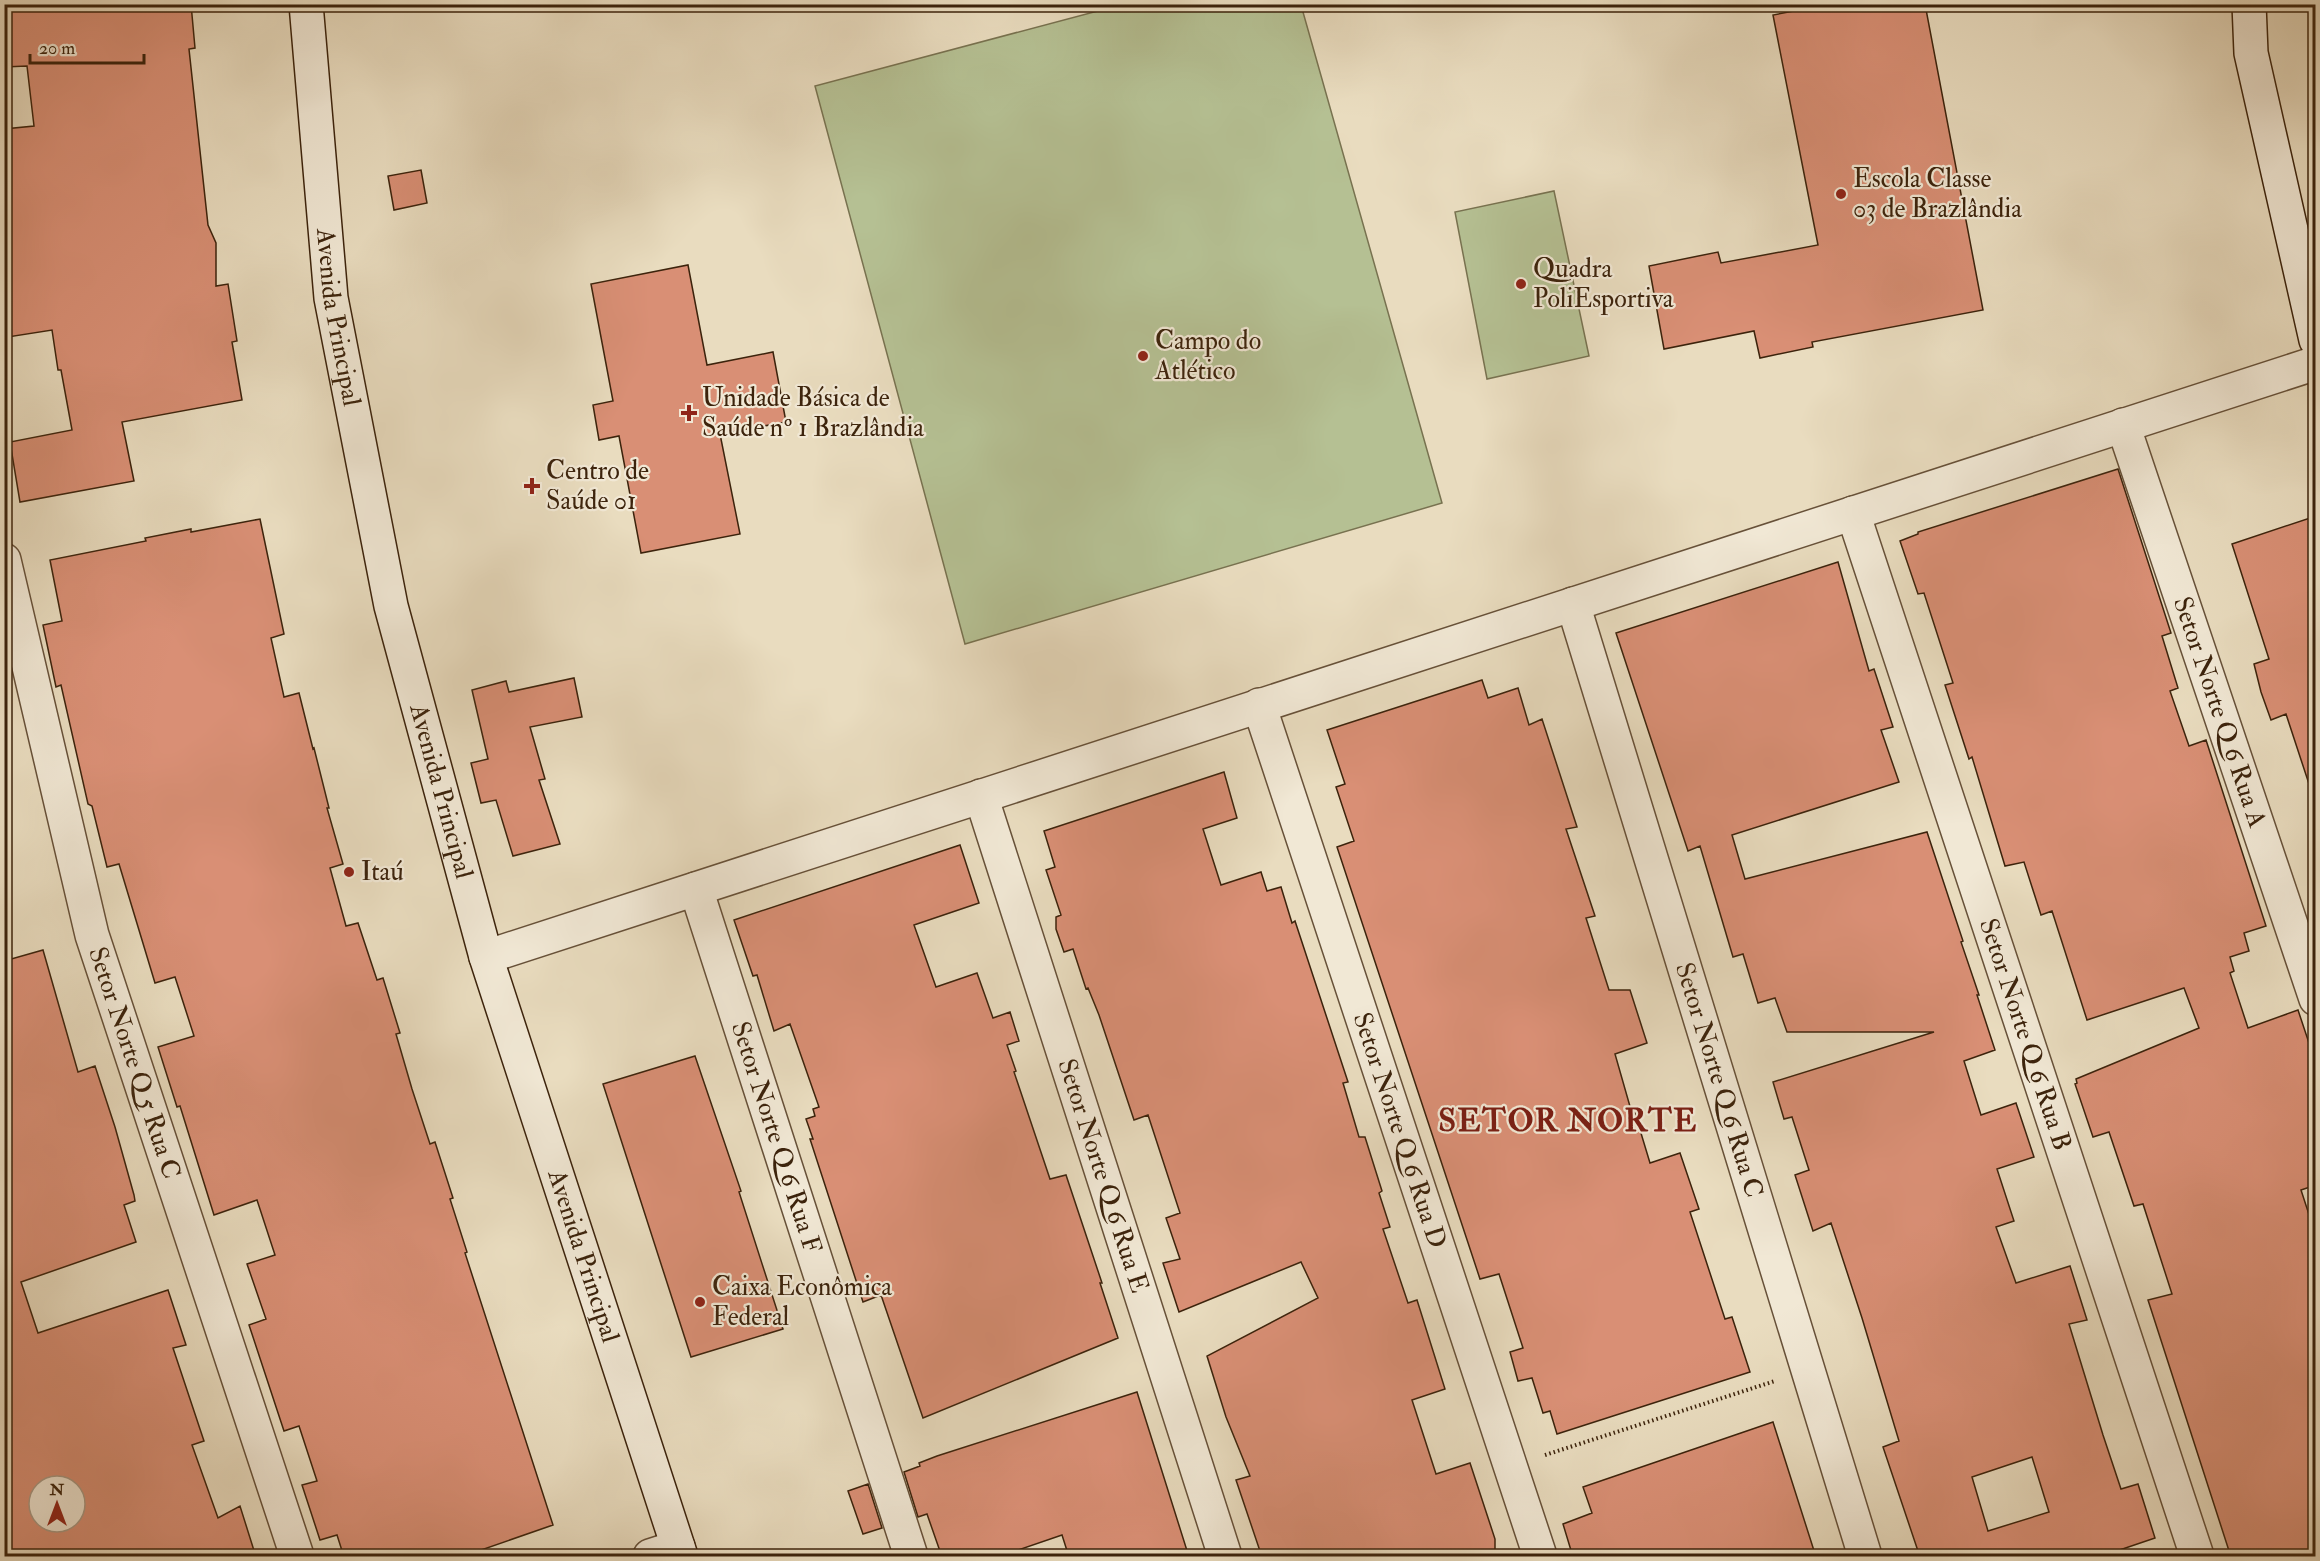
<svg xmlns="http://www.w3.org/2000/svg" width="2320" height="1561" font-family="'IM FELL Double Pica',serif">
  <style>
    .green { fill: #b5c093; stroke: #787250; stroke-width: 1.5 }
    .building { fill: #d98f75; stroke: #3c230c; stroke-width: 1.5; fill-rule: evenodd }
    .lines { fill: none; stroke-linecap: round; stroke-linejoin: round }
    .street-casing { stroke: #675139; stroke-width: 36 }
    .secondary-casing { stroke: #3c230c; stroke-width: 36 }
    .path { stroke: #3c230c; stroke-width: 4; stroke-dasharray: 1.5 3; stroke-linecap: butt }
    .street { stroke: #f1e8d5; stroke-width: 33 }
    .secondary { stroke: #f1e8d5; stroke-width: 33 }
    .poi-dot { fill: #8f2418; stroke: #f1e8d5; stroke-width: 2 }
    .labels { text-anchor: middle; dominant-baseline: central; stroke-width: 4.5; stroke-linejoin: round; paint-order: stroke }
    .poi-label { font-size: 26px; fill: #3c230c; stroke: #f1e8d5; text-anchor: start }
    .street-label { font-size: 26px; fill: #3c230c; stroke: #f1e8d5 }
    .district-label { font-size: 32px; font-weight: bold; letter-spacing: 1.5px; fill: #7a1f14; stroke: #f1e8d5 }
  </style>
  <rect width="100%" height="100%" fill="#e9dcbf"/>
  <filter id="stains"><feTurbulence type="fractalNoise" baseFrequency=".00333" numOctaves="4"/><feColorMatrix values="0 0 0 0 .2 0 0 0 0 .09 0 0 0 0 .02 0 0 0 .5 -.17"/></filter>
  <radialGradient id="worn" r=".72"><stop offset=".6" stop-color="#630" stop-opacity="0"/><stop offset="1" stop-color="#630" stop-opacity=".3"/></radialGradient>
  <path class="green" d="M 1124,4 L 1301,5 L 1442,503 L 965,644 L 815,86 Z
    M 1554,191 L 1589,356 L 1487,379 L 1455,212 Z"/>
  <path class="building" d="M 4,4 L 191,4 L 195,48 L 189,49 L 208,225 L 216,243 L 216,286 L 228,284 L 237,341 L 232,342 L 242,400 L 122,422 L 134,481 L 20,502 L 10,442 L 72,430 L 61,370 L 58,370 L 52,330 L 8,337 L 4,312 L 4,129 L 34,126 L 27,66 L 4,67 Z
    M 1830,4 L 1925,4 L 1983,310 L 1812,342 L 1813,347 L 1760,358 L 1754,331 L 1664,349 L 1649,266 L 1718,252 L 1721,263 L 1818,245 L 1773,15 Z
    M 421,170 L 427,203 L 394,210 L 388,176 Z
    M 688,265 L 707,365 L 773,352 L 786,422 L 720,434 L 740,534 L 641,553 L 619,436 L 599,440 L 593,405 L 613,401 L 591,284 Z
    M 2118,469 L 2171,633 L 2162,636 L 2178,688 L 2170,691 L 2189,746 L 2206,740 L 2266,926 L 2244,933 L 2249,951 L 2230,957 L 2234,971 L 2230,973 L 2248,1028 L 2298,1010 L 2316,1064 L 2316,1185 L 2301,1190 L 2316,1236 L 2316,1557 L 2231,1557 L 2148,1300 L 2172,1294 L 2143,1204 L 2134,1206 L 2109,1132 L 2093,1137 L 2075,1084 L 2077,1083 L 2076,1079 L 2199,1028 L 2184,988 L 2087,1020 L 2052,911 L 2041,915 L 2024,862 L 2005,866 L 1972,757 L 1969,759 L 1945,685 L 1953,683 L 1924,593 L 1918,594 L 1900,541 L 1918,534 L 1918,532 Z
    M 2316,516 L 2316,783 L 2309,784 L 2286,714 L 2271,720 L 2261,692 L 2254,664 L 2269,659 L 2232,544 Z
    M 260,519 L 284,634 L 271,638 L 284,697 L 299,693 L 313,749 L 314,748 L 329,808 L 327,808 L 343,864 L 330,868 L 346,926 L 358,923 L 377,980 L 383,978 L 400,1033 L 396,1034 L 412,1089 L 430,1144 L 435,1142 L 453,1198 L 450,1199 L 467,1252 L 465,1253 L 553,1525 L 461,1557 L 344,1557 L 337,1535 L 320,1540 L 302,1485 L 317,1481 L 299,1426 L 284,1431 L 249,1325 L 266,1319 L 247,1264 L 275,1255 L 257,1200 L 214,1215 L 180,1106 L 177,1107 L 158,1047 L 194,1036 L 175,977 L 155,983 L 119,864 L 107,867 L 92,806 L 88,804 L 61,685 L 56,687 L 43,625 L 62,621 L 50,560 L 146,541 L 145,538 L 191,529 L 191,532 Z
    M 1838,562 L 1869,671 L 1874,669 L 1893,727 L 1881,730 L 1899,782 L 1732,835 L 1745,879 L 1927,832 L 1963,941 L 1961,942 L 1979,995 L 1977,995 L 1995,1050 L 1964,1061 L 1981,1115 L 2016,1103 L 2034,1157 L 1997,1169 L 2014,1221 L 1996,1227 L 2016,1283 L 2070,1266 L 2087,1320 L 2069,1324 L 2103,1435 L 2121,1489 L 2138,1484 L 2155,1538 L 2099,1557 L 1920,1557 L 1883,1447 L 1899,1441 L 1862,1318 L 1831,1223 L 1813,1231 L 1795,1175 L 1809,1170 L 1792,1117 L 1784,1119 L 1773,1082 L 1934,1032 L 1787,1032 L 1775,998 L 1758,1003 L 1743,954 L 1733,957 L 1700,846 L 1688,851 L 1616,633 ZM 2032,1457 L 2049,1512 L 1988,1531 L 1972,1477 Z
    M 574,678 L 582,717 L 530,727 L 545,779 L 539,780 L 560,844 L 513,856 L 496,800 L 481,803 L 471,763 L 488,759 L 472,690 L 506,681 L 509,692 Z
    M 1482,680 L 1488,698 L 1518,688 L 1529,725 L 1542,719 L 1577,827 L 1566,829 L 1595,916 L 1586,918 L 1609,990 L 1630,990 L 1647,1043 L 1615,1054 L 1631,1110 L 1634,1110 L 1650,1163 L 1680,1153 L 1699,1209 L 1690,1212 L 1725,1319 L 1732,1317 L 1750,1372 L 1557,1434 L 1550,1411 L 1543,1413 L 1532,1378 L 1518,1381 L 1510,1352 L 1523,1348 L 1499,1274 L 1480,1279 L 1337,847 L 1354,841 L 1336,787 L 1345,784 L 1327,730 Z
    M 1224,772 L 1237,818 L 1203,829 L 1221,885 L 1261,872 L 1267,891 L 1281,887 L 1292,923 L 1295,921 L 1348,1082 L 1343,1083 L 1359,1137 L 1365,1137 L 1382,1191 L 1379,1193 L 1390,1227 L 1383,1229 L 1408,1303 L 1417,1300 L 1445,1389 L 1412,1400 L 1436,1474 L 1470,1463 L 1495,1539 L 1495,1557 L 1262,1557 L 1236,1480 L 1250,1476 L 1226,1417 L 1207,1356 L 1318,1298 L 1301,1262 L 1179,1312 L 1163,1263 L 1180,1259 L 1166,1218 L 1180,1213 L 1148,1115 L 1134,1120 L 1099,1015 L 1088,988 L 1086,989 L 1073,949 L 1064,952 L 1056,929 L 1056,917 L 1061,915 L 1046,870 L 1055,867 L 1044,831 Z
    M 960,845 L 979,903 L 914,925 L 936,987 L 977,973 L 993,1018 L 1010,1012 L 1019,1041 L 1007,1045 L 1016,1071 L 1014,1072 L 1050,1179 L 1066,1175 L 1102,1283 L 1100,1283 L 1118,1338 L 923,1418 L 881,1295 L 863,1302 L 810,1139 L 813,1139 L 806,1119 L 815,1116 L 813,1109 L 819,1107 L 790,1024 L 774,1031 L 757,975 L 753,976 L 734,920 Z
    M 43,950 L 78,1072 L 95,1066 L 115,1127 L 134,1195 L 135,1201 L 124,1205 L 136,1242 L 21,1282 L 38,1333 L 168,1290 L 186,1345 L 173,1348 L 204,1441 L 192,1445 L 218,1518 L 240,1506 L 256,1557 L 11,1557 L 4,1537 L 4,961 ZM 39,1486 L 75,1486 L 75,1522 L 39,1522 Z
    M 695,1056 L 741,1191 L 739,1192 L 783,1329 L 691,1357 L 603,1084 Z
    M 1137,1392 L 1189,1557 L 1069,1557 L 1062,1535 L 998,1557 L 942,1557 L 927,1514 L 918,1517 L 904,1472 L 920,1466 L 919,1463 L 937,1456 Z
    M 1773,1422 L 1816,1557 L 1573,1557 L 1563,1524 L 1592,1513 L 1583,1487 Z
    M 868,1484 L 882,1528 L 863,1534 L 848,1491 Z"/>
  <g class="lines">
    <defs>
      <g id="street">
        <path id="s1" d="M 2123,425 L 2316,999"/>
        <path id="s2" d="M 1853,513 L 2197,1556"/>
        <path id="s3" d="M 4,560 L 92,935 L 297,1556"/>
        <path id="s4" d="M 1573,604 L 1865,1556"/>
        <path id="s5" d="M 1259,705 L 1540,1556"/>
        <path id="s6" d="M 981,796 L 1225,1556"/>
        <path id="s7" d="M 696,889 L 911,1556"/>
        <path d="M 486,957 L 2316,363"/>
        <path d="M 650,1556 L 678,1547"/>
      </g>
      <g id="secondary">
        <path id="s8" d="M 306,4 L 331,298 L 391,606 L 486,957 L 681,1556"/>
        <path d="M 2249,4 L 2251,53 L 2316,340"/>
      </g>
    </defs>
    <use href="#street" class="street-casing"/>
    <use href="#secondary" class="secondary-casing"/>
    <path class="path" d="M 1545,1455 L 1775,1381"/>
    <use href="#street" class="street"/>
    <use href="#secondary" class="secondary"/>
  </g>
  <g class="poi-dot">
    <circle cx="1841" cy="194" r="6"/>
    <circle cx="1521" cy="284" r="6"/>
    <circle cx="1143" cy="356" r="6"/>
    <path d="M686 404h6v6h6v6h-6v6h-6v-6h-6v-6h6z"/>
    <path d="M529 477h6v6h6v6h-6v6h-6v-6h-6v-6h6z"/>
    <circle cx="349" cy="872" r="6"/>
    <circle cx="700" cy="1302" r="6"/>
  </g>
  <g class="labels">
    <g class="poi-label">
      <text x="1853" y="179">Escola Classe<tspan x="1853" dy="30">03 de Brazlândia</tspan></text>
      <text x="1533" y="269">Quadra<tspan x="1533" dy="30">PoliEsportiva</tspan></text>
      <text x="1155" y="341">Campo do<tspan x="1155" dy="30">Atlético</tspan></text>
      <text x="702" y="398">Unidade Básica de<tspan x="702" dy="30">Saúde nº 1 Brazlândia</tspan></text>
      <text x="546" y="471">Centro de<tspan x="546" dy="30">Saúde 01</tspan></text>
      <text x="361" y="872">Itaú</text>
      <text x="712" y="1287">Caixa Econômica<tspan x="712" dy="30">Federal</tspan></text>
    </g>
    <g class="street-label">
      <text stroke="none"><textPath href="#s8" startOffset="315">Avenida Principal</textPath></text>
      <text stroke="none"><textPath href="#s1" startOffset="303">Setor Norte Q 6 Rua A</textPath></text>
      <text stroke="none"><textPath href="#s8" startOffset="801">Avenida Principal</textPath></text>
      <text stroke="none"><textPath href="#s2" startOffset="549">Setor Norte Q 6 Rua B</textPath></text>
      <text stroke="none"><textPath href="#s3" startOffset="520">Setor Norte Q 5 Rua C</textPath></text>
      <text stroke="none"><textPath href="#s4" startOffset="498">Setor Norte Q 6 Rua C</textPath></text>
      <text stroke="none"><textPath href="#s5" startOffset="448">Setor Norte Q 6 Rua D</textPath></text>
      <text stroke="none"><textPath href="#s7" startOffset="261">Setor Norte Q 6 Rua F</textPath></text>
      <text stroke="none"><textPath href="#s6" startOffset="399">Setor Norte Q 6 Rua E</textPath></text>
      <text stroke="none"><textPath href="#s8" startOffset="1287">Avenida Principal</textPath></text>
    </g>
    <g class="district-label">
      <text x="1568" y="1121">SETOR NORTE</text>
    </g>
  </g>
  <rect width="2320" height="1561" fill="none" stroke="#e9dcbf" stroke-width="24"/>
  <rect x="6" y="6" width="2308" height="1549" fill="none" stroke="#3c230c" stroke-width="3"/>
  <rect x="12" y="12" width="2296" height="1537" fill="none" stroke="#3c230c" stroke-width="1.5"/>
  <g transform="translate(57 1504)"><circle r="28" fill="#f1e8d5" stroke="#a99985" stroke-width="1.5"/>
  <path d="M0-4.5L10 22L0 15L-10 22Z" fill="#8f2418"/>
  <text y="-9" font-size="16" font-weight="bold" text-anchor="middle" fill="#3c230c">N</text>
  </g>
  <path d="M30 54v9h114v-9" fill="none" stroke="#3c230c" stroke-width="3"/>
  <text x="39" y="54" font-size="18" fill="#3c230c" stroke="#f1e8d5" stroke-width="4.5" paint-order="stroke">20 m</text>
  <rect width="100%" height="100%" filter="url(#stains)"/>
  <rect width="100%" height="100%" fill="url(#worn)"/>
</svg>
